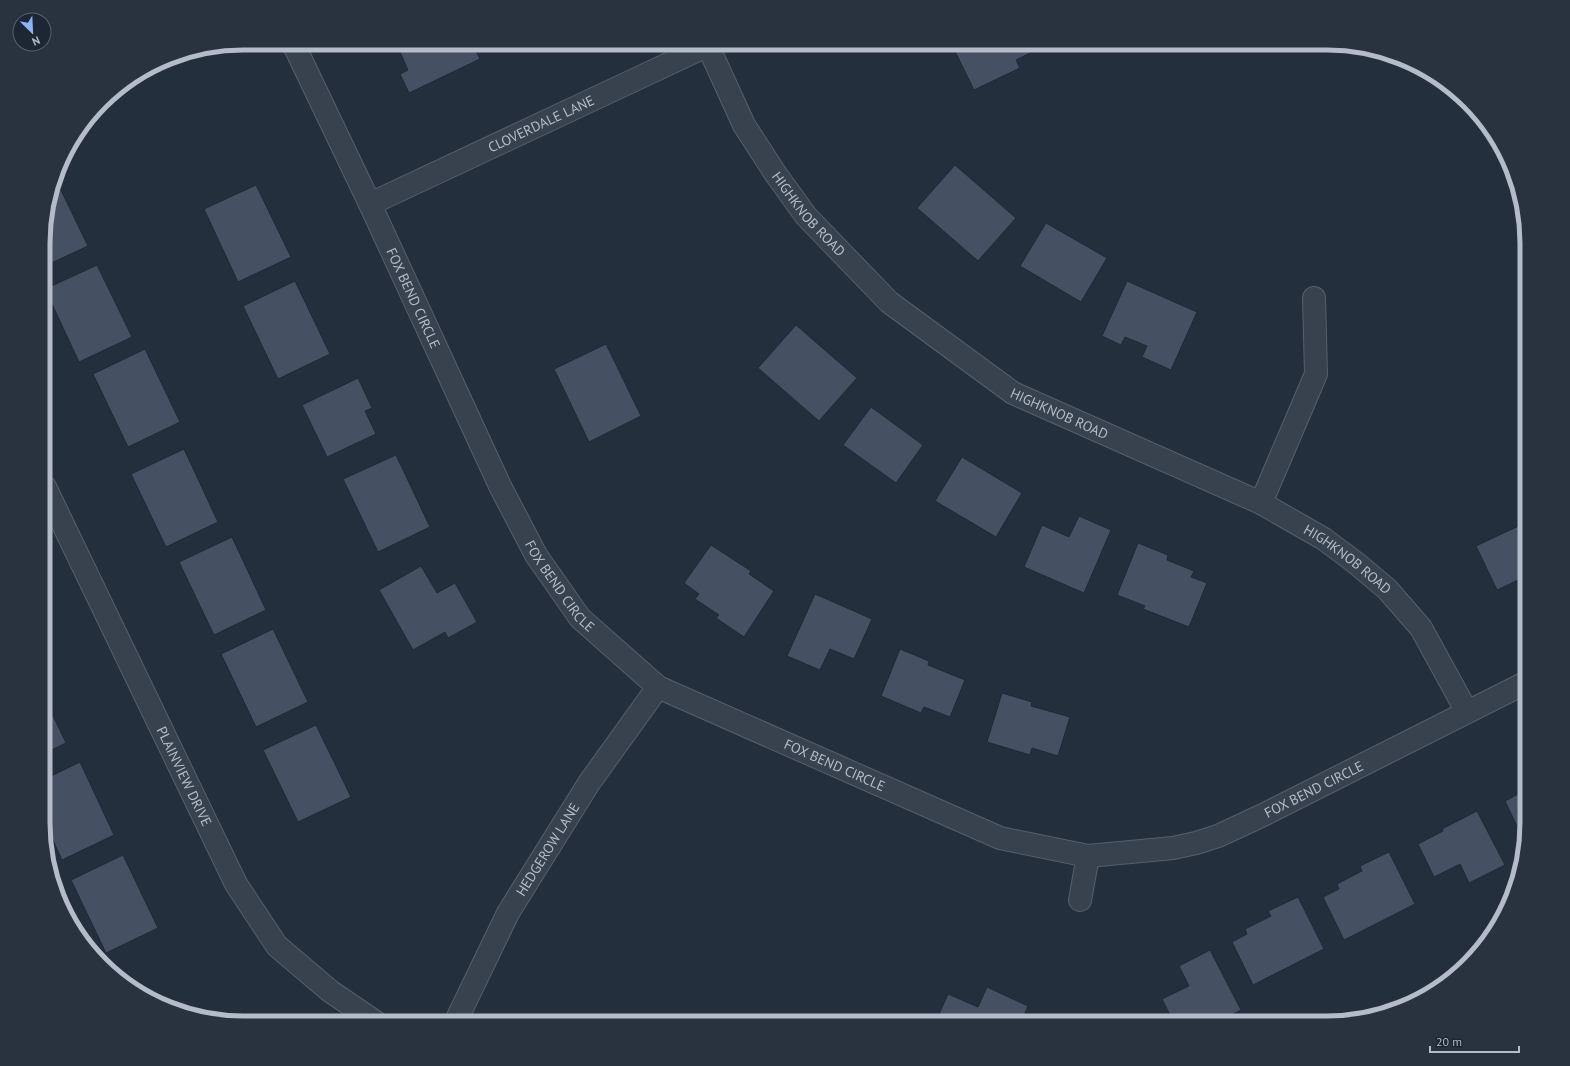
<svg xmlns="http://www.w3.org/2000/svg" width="1570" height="1066" font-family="'PT Sans',sans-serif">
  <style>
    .building { fill: #455162; stroke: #1f2835 }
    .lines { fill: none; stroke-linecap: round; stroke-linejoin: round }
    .minor-casing { stroke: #565f6c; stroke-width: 24 }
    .minor { stroke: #38414e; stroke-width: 22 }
    .labels { text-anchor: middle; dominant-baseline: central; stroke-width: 3; stroke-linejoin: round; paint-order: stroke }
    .street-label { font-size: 14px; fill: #b4bcc9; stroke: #1d2633 }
    .rim { fill: none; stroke: #b4bcc9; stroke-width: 5 }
  </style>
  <rect width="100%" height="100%" fill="#242f3e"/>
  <path class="building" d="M 396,43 L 472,43 L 480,59 L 409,93 L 400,74 L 408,70 Z
    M 492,43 L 514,43 L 496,52 Z
    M 951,43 L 1028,43 L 1032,52 L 1016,60 L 1020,68 L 974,90 Z
    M 955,165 L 1016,218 L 978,261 L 917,208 Z
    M 56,180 L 88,246 L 45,266 L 45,217 Z
    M 256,185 L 291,257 L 238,282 L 204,209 Z
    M 1046,223 L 1107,258 L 1081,302 L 1020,266 Z
    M 97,265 L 132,337 L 79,362 L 45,289 Z
    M 295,281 L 330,354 L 278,379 L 243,306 Z
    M 1127,281 L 1197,312 L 1171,370 L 1142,357 L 1147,346 L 1125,337 L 1121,345 L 1102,336 Z
    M 796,325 L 857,378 L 819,421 L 758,368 Z
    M 606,344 L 641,416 L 589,442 L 554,369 Z
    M 145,349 L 180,422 L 128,447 L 93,374 Z
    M 358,378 L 372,408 L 365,411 L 376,434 L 327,457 L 302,405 Z
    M 871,407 L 923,445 L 896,483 L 843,445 Z
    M 184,449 L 218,522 L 166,547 L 131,474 Z
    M 396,455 L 430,527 L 378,552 L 343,479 Z
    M 962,457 L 1022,493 L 996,537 L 935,501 Z
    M 1079,516 L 1111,530 L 1084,593 L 1024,567 L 1042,525 L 1069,537 Z
    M 1527,522 L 1527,576 L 1497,590 L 1476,546 Z
    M 232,537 L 266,610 L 214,635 L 179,562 Z
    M 1138,543 L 1168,555 L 1167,560 L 1194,571 L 1191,577 L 1207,583 L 1189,627 L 1143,609 L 1145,606 L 1117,595 Z
    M 711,545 L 751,571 L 749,574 L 774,591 L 744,637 L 716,618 L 719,615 L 695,599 L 699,594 L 684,583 Z
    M 421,566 L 437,593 L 455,583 L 477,622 L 448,638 L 445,632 L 413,650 L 379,590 Z
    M 815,594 L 872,619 L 854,659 L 830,649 L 820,670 L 787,656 Z
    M 273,629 L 308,702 L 256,727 L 221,654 Z
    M 900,649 L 929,661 L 928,665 L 965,680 L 950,717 L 924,707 L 921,713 L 881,696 Z
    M 1002,693 L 1032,702 L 1031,706 L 1070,717 L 1058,756 L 1032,748 L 1030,755 L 987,742 Z
    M 45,699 L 66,743 L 45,753 Z
    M 316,725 L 351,797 L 298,822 L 263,750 Z
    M 80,762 L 114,835 L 62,860 L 45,823 L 45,779 Z
    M 1527,784 L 1527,836 L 1525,843 L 1505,801 L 1520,793 L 1518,788 Z
    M 1477,811 L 1505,865 L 1469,883 L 1460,864 L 1434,877 L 1418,844 L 1443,831 L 1442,829 Z
    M 1389,852 L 1415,904 L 1344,940 L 1323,897 L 1339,889 L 1337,884 L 1362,871 L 1360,866 Z
    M 123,855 L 158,928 L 106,953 L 71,880 Z
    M 1298,897 L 1324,949 L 1253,985 L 1232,942 L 1247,934 L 1245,929 L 1271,916 L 1268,911 Z
    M 1210,950 L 1241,1010 L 1216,1023 L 1174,1023 L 1162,999 L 1189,986 L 1179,966 Z
    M 987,987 L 1028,1006 L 1021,1023 L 935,1023 L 948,994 L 978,1007 Z
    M 1119,1017 L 1121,1023 L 1098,1023 Z"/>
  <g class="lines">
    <defs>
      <g id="minor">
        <path id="s1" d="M 293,43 L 370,204 L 500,486 L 536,555 L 580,618 L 658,687 L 1000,838 L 1088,856 L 1173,848 L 1196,843 L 1218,836 L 1261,816 L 1527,682"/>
        <path id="s2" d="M 708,46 L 744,125 L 775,173 L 806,216 L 889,302 L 1013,393 L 1261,503 L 1324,539 L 1356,563 L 1387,589 L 1421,628 L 1467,712"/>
        <path id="s3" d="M 370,204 L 713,43"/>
        <path id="s4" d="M 45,487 L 236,884 L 277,946 L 330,991 L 377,1023"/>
        <path d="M 1261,503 L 1316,374 L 1314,298"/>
        <path d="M 1080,900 L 1088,856"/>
        <path id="s5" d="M 455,1023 L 508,913 L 589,783 L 658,687"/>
      </g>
    </defs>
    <use href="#minor" class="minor-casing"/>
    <use href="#minor" class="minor"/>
  </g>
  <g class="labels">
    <g class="street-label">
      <text stroke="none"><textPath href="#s3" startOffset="189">CLOVERDALE LANE</textPath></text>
      <text stroke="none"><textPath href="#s2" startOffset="197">HIGHKNOB ROAD</textPath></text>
      <text stroke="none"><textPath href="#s1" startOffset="282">FOX BEND CIRCLE</textPath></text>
      <text stroke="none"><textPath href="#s2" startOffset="521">HIGHKNOB ROAD</textPath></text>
      <text stroke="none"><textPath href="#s2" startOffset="845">HIGHKNOB ROAD</textPath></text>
      <text stroke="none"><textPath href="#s1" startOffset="606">FOX BEND CIRCLE</textPath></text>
      <text stroke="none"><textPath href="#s1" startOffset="941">FOX BEND CIRCLE</textPath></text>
      <text stroke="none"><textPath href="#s4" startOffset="321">PLAINVIEW DRIVE</textPath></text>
      <text stroke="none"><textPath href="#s1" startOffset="1450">FOX BEND CIRCLE</textPath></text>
      <text stroke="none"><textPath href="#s5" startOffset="197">HEDGEROW LANE</textPath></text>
    </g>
  </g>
  <path d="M0 0H1570V1066H0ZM243 50H1327A193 193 0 0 1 1520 243V823A193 193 0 0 1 1327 1016H243A193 193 0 0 1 50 823V243A193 193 0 0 1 243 50Z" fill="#29323f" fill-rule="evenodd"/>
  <path class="rim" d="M243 50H1327A193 193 0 0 1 1520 243V823A193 193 0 0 1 1327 1016H243A193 193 0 0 1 50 823V243A193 193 0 0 1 243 50Z"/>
  <g transform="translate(32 32) rotate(156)"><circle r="19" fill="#1d2633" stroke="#59626f"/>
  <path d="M0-3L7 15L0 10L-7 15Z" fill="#8ab4f8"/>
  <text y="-6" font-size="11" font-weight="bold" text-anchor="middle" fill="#b4bcc9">N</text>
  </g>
  <path d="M1430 1046v6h89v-6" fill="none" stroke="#b4bcc9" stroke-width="2"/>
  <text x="1436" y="1046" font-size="12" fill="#b4bcc9" stroke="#1d2633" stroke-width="3" paint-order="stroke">20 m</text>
</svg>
